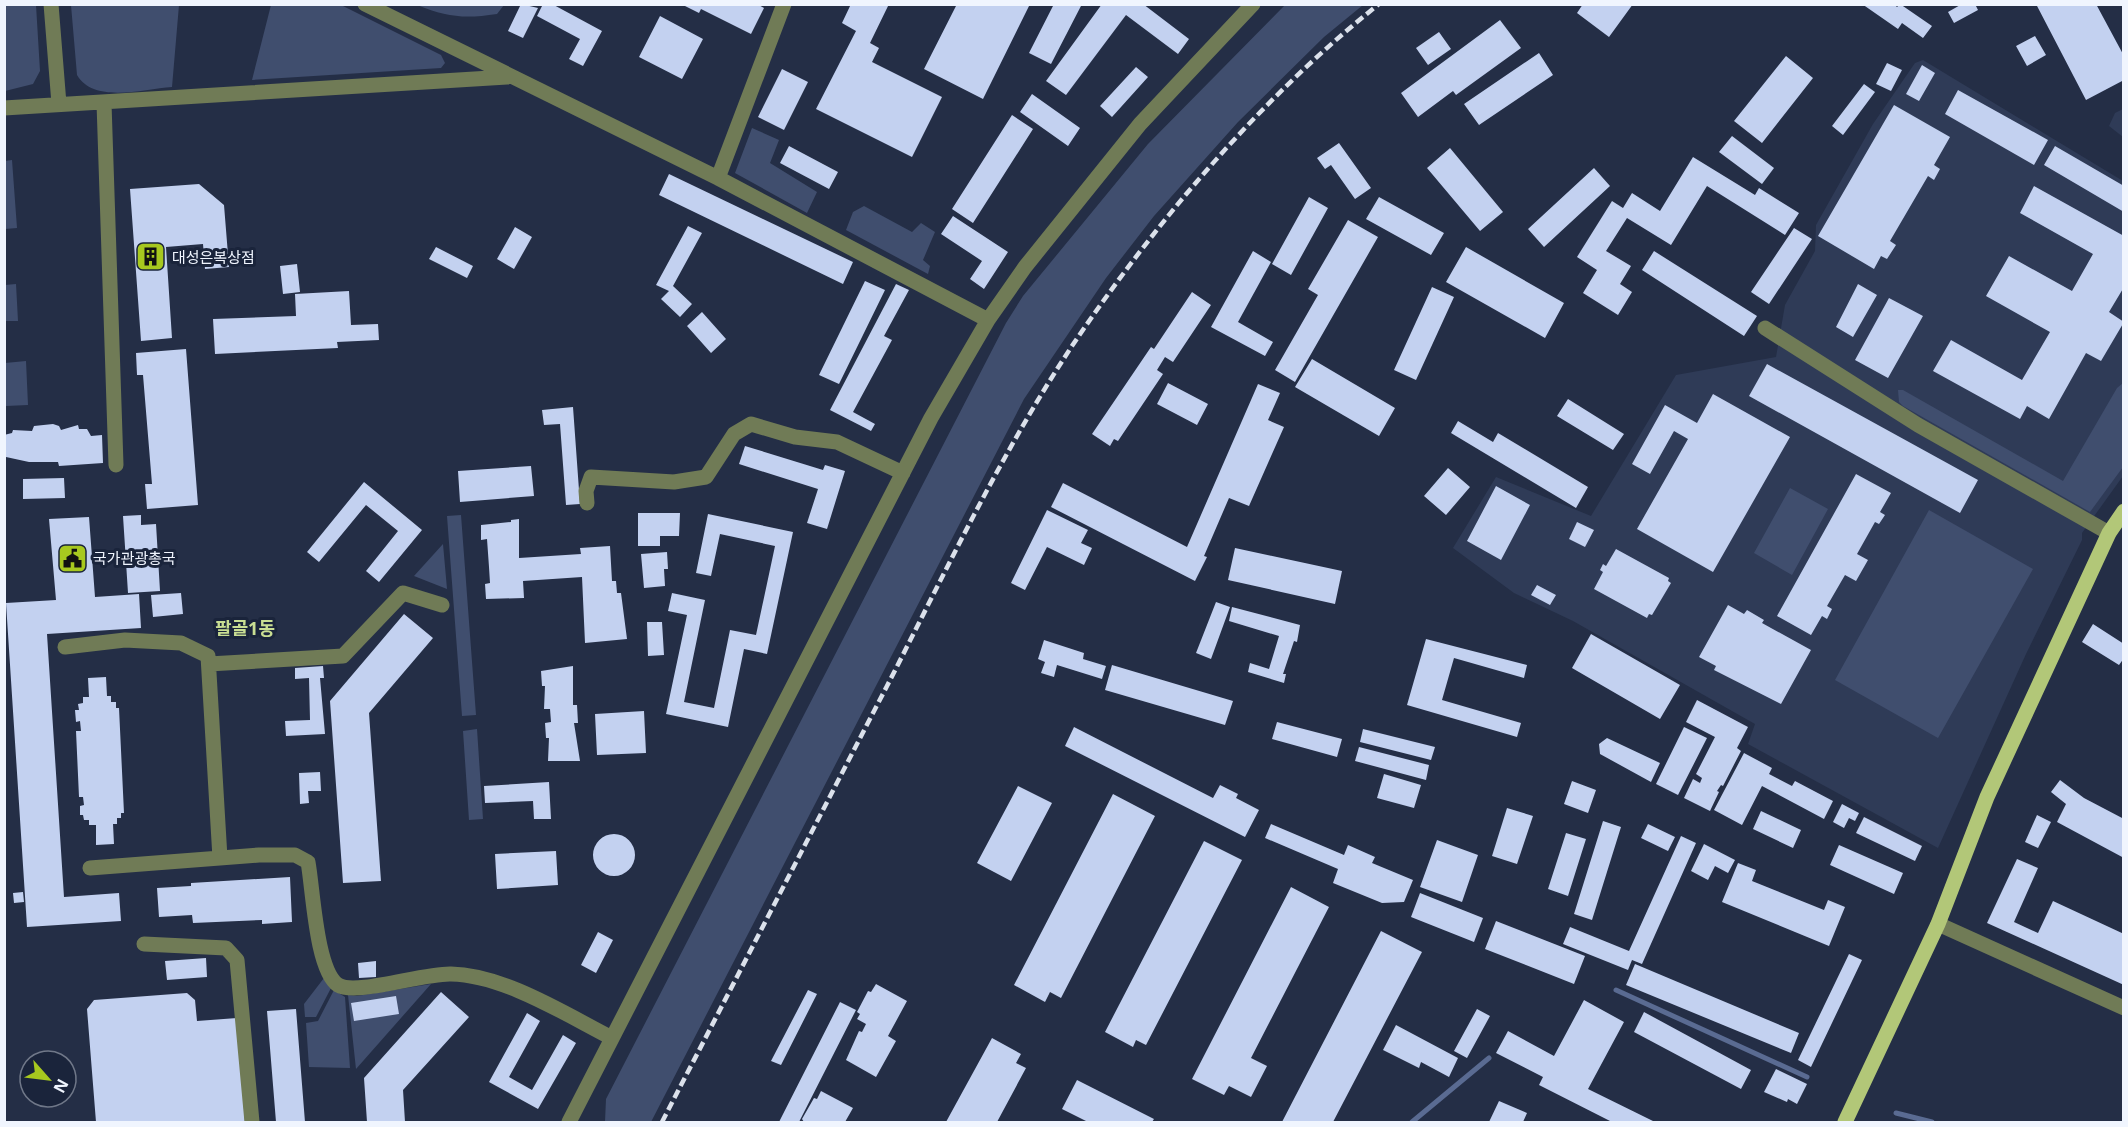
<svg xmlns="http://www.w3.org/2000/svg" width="2128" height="1127" font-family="'Open Sans','Noto Sans KR',sans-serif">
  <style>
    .built { fill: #2f3b57 }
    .green { fill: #404e6e }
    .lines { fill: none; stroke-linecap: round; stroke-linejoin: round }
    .stream { stroke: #5a6b92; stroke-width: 5 }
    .building { fill: #c3d1f0 }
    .minor { stroke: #707b56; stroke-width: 15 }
    .major { stroke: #b2c778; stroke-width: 15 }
    .rail { stroke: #dbe1eb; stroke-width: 4.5; stroke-dasharray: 9 4.5; stroke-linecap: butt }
    .labels { text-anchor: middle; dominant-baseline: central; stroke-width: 6; stroke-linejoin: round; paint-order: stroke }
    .poi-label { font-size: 15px; fill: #f0f5fe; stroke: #1a243b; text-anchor: start }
    .quarter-label { font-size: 18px; font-weight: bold; fill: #c9de93; stroke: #1a243b }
  </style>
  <rect width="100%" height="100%" fill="#242e46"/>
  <path class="built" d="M 1923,60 L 2123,181 L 2123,476 L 2082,533 L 2082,540 L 2026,654 L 1938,848 L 1748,744 L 1755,724 L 1573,621 L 1514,593 L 1453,548 L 1496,477 L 1591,516 L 1676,375 L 1776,357 L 1785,305 L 1815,251 L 1816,225 L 1873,124 L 1915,63 Z
    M 2123,109 L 2123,137 L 2109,126 L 2115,113 Z"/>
  <path class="green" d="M 5,4 L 36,5 L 40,71 L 33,84 L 5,91 Z
    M 71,5 L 179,5 L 172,87 C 143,89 94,104 77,75 Z
    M 271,5 L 341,5 L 441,55 L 445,63 L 441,68 L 252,80 Z
    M 417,5 L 504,5 L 497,14 C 464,19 447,17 417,5 Z
    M 1285,5 L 1363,5 L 1324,37 L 1238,122 L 1154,216 L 1106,278 L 1024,399 L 651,1122 L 605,1122 L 606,1099 L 1006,323 L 1023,296 L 1148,144 Z
    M 752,128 L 779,140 L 770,163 L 817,192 L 807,213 L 735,173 Z
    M 12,160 L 17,228 L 5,229 L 5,161 Z
    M 864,206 L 912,232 L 921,223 L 935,232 L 923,260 L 930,266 L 928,274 L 846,230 L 853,212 Z
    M 16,284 L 18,321 L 5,321 L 5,285 Z
    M 26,361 L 28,405 L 6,406 L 5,363 Z
    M 2123,383 L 2123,467 L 2090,512 L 1903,406 L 1899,402 L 1898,390 L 1903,390 L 2063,481 L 2117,388 Z
    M 1790,488 L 1828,509 L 1792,575 L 1754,553 Z
    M 1929,510 L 2033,569 L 1938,738 L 1835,680 Z
    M 461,515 L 476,715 L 462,716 L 447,516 Z
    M 443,544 L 447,589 L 414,576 Z
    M 477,729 L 483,819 L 469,820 L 463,731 Z
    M 324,978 L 331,988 L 316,1017 L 305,1017 L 304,1004 Z
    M 431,984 L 356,1069 L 348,995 L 357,996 Z
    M 334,990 L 345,997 L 350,1068 L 309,1067 L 306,1023 L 318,1021 Z"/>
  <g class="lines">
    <path class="stream" d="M 1616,990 L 1807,1077
      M 1896,1113 L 1932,1122
      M 1412,1122 L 1489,1058"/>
  </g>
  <path class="building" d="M 521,4 L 538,8 L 523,38 L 508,31 Z
    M 543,4 L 552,4 L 602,31 L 583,66 L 569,59 L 580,39 L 537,16 Z
    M 681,4 L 757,4 L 764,8 L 751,34 L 701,9 L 699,13 Z
    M 851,4 L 889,4 L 870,43 L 879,48 L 872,62 L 942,97 L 912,157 L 816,109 L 856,31 L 842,23 Z
    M 957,4 L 1030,4 L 983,99 L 924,69 Z
    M 1054,4 L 1082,4 L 1051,64 L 1029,53 Z
    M 1102,4 L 1143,4 L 1189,39 L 1178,54 L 1126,15 L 1066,95 L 1046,81 Z
    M 1583,4 L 1633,4 L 1609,37 L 1577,13 Z
    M 1862,4 L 1894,4 L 1897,7 L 1900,4 L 1932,26 L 1923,38 L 1902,23 L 1898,29 Z
    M 1962,4 L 1975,4 L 1978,10 L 1954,23 L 1948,12 Z
    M 2036,4 L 2096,4 L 2124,56 L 2124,80 L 2086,100 Z
    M 660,16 L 703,39 L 682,79 L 639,57 Z
    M 1500,20 L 1521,48 L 1456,95 L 1453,91 L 1418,117 L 1401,93 Z
    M 1439,32 L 1451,49 L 1428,65 L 1416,48 Z
    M 2035,36 L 2046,55 L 2027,66 L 2016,46 Z
    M 1539,53 L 1553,75 L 1479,125 L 1464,104 Z
    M 1786,56 L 1813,78 L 1762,143 L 1734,121 Z
    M 1887,63 L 1902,70 L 1891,91 L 1876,84 Z
    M 1922,65 L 1935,73 L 1919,101 L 1906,94 Z
    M 1136,67 L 1148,77 L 1112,117 L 1100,106 Z
    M 782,69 L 808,82 L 784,130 L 758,117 Z
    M 1864,84 L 1875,92 L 1843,135 L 1832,126 Z
    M 1958,90 L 2048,140 L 2034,165 L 1945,114 Z
    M 1032,94 L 1080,128 L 1068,146 L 1020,112 Z
    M 1894,105 L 1950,137 L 1934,165 L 1940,169 L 1934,180 L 1928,176 L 1890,241 L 1896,245 L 1887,259 L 1881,256 L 1874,269 L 1818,236 Z
    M 1012,115 L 1033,129 L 973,223 L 952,209 Z
    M 1732,136 L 1774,168 L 1762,184 L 1719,152 Z
    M 1339,143 L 1371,188 L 1355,199 L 1331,165 L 1325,169 L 1317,158 Z
    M 789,146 L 838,172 L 829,189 L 780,163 Z
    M 2055,146 L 2124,186 L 2124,212 L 2044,165 Z
    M 1450,148 L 1503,212 L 1480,231 L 1427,168 Z
    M 1693,157 L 1755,195 L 1759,188 L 1799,213 L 1785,235 L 1707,186 L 1671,245 L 1627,218 L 1606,251 L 1631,266 L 1620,284 L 1632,292 L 1618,315 L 1583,293 L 1597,270 L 1577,257 L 1612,201 L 1623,208 L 1632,193 L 1660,211 Z
    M 1594,168 L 1610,186 L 1544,247 L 1528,229 Z
    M 669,174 L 853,262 L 843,284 L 659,195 Z
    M 199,184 L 224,205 L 229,267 L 205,269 L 203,244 L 166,247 L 172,338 L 141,341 L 130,189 Z
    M 2034,186 L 2124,236 L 2124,287 L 2109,312 L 2124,322 L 2101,361 L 2086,353 L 2049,419 L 2027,406 L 2020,419 L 1933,371 L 1951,340 L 2022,380 L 2050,332 L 1986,296 L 2009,256 L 2072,291 L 2093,254 L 2020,213 Z
    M 1309,197 L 1328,208 L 1291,275 L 1272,264 Z
    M 1379,197 L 1444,233 L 1431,255 L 1366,219 Z
    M 953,216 L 1008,252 L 984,289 L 970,279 L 982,261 L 941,234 Z
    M 1348,220 L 1378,237 L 1295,382 L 1275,370 L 1318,295 L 1308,289 Z
    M 688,226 L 702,233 L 673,286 L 692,304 L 680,317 L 661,299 L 669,291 L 656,285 Z
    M 515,227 L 532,237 L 514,269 L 497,259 Z
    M 1794,228 L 1812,239 L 1769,304 L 1751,292 Z
    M 436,247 L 473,266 L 467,278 L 429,259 Z
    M 1466,247 L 1564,303 L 1545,338 L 1446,282 Z
    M 1253,251 L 1271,262 L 1238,322 L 1273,342 L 1265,356 L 1211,327 Z
    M 1654,251 L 1757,316 L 1744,336 L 1642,270 Z
    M 297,264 L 300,292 L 283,294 L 280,266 Z
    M 865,281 L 885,290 L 839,384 L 819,375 Z
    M 896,284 L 909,290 L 884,336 L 892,340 L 853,412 L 875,424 L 871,431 L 830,410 Z
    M 1858,284 L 1877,295 L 1853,337 L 1836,327 Z
    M 1432,287 L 1454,297 L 1416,380 L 1394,370 Z
    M 349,291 L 351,325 L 378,324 L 379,340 L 337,342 L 338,348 L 215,354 L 213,319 L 296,316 L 295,294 Z
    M 1192,292 L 1211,305 L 1173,362 L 1165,357 L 1157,370 L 1163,374 L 1118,441 L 1114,439 L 1110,446 L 1092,434 L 1151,347 L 1154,349 Z
    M 1889,298 L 1923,316 L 1888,378 L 1855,360 Z
    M 702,312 L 726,339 L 711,353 L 687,326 Z
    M 186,349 L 198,505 L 147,509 L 145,484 L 152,484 L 143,375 L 137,375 L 136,353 Z
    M 1312,359 L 1395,408 L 1379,436 L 1295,387 Z
    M 1767,364 L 1978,480 L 1960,513 L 1749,396 Z
    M 1168,383 L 1208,404 L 1197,425 L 1157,404 Z
    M 1258,384 L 1280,393 L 1268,420 L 1284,427 L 1249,506 L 1229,498 L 1204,556 L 1207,557 L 1195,581 L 1051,507 L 1063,483 L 1187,547 Z
    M 1713,394 L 1790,437 L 1713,572 L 1637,529 L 1688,439 L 1674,431 L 1650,474 L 1632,464 L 1665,405 L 1697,423 Z
    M 1568,399 L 1624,434 L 1613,450 L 1557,416 Z
    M 573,407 L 580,504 L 566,505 L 560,424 L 544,425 L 542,410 Z
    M 1458,421 L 1493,442 L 1498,433 L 1588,487 L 1576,508 L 1451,433 Z
    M 53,424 L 59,426 L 61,430 L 78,425 L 79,429 L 87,429 L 91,436 L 102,435 L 103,463 L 59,466 L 58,462 L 29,462 L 6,457 L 4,435 L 12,433 L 13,430 L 32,431 L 34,426 Z
    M 745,446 L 823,470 L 825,465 L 845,471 L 827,529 L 807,523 L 818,489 L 739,464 Z
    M 531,466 L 534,496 L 460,502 L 458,471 Z
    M 1448,468 L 1470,487 L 1446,515 L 1424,496 Z
    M 1856,474 L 1891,493 L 1880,512 L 1885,515 L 1879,524 L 1875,522 L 1857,554 L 1868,560 L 1856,581 L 1845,575 L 1827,606 L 1832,609 L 1827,619 L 1822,616 L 1811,635 L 1777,616 Z
    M 64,478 L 65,498 L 23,499 L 23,479 Z
    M 364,482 L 422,530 L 379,582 L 366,571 L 398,531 L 366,505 L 319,562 L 307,552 Z
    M 1496,486 L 1530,505 L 1501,560 L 1467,541 Z
    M 1047,510 L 1088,530 L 1081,543 L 1092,548 L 1084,565 L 1047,547 L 1025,590 L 1011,583 Z
    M 638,513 L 680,513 L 679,536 L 660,536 L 660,546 L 638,546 Z
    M 708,514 L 793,532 L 767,654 L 744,649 L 728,727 L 666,714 L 687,615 L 668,611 L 672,593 L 705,600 L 684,702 L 714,708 L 730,630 L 756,635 L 775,546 L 720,534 L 711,576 L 696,573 Z
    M 141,515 L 141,525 L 156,524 L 160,591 L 128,593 L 123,516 Z
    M 89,517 L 95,597 L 139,594 L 141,628 L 47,634 L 64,897 L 119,893 L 121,921 L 27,927 L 6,603 L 56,600 L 49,519 Z
    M 519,519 L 519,558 L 581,554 L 580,548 L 610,546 L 612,581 L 616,581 L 617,593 L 621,593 L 627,639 L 585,643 L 582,577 L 523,581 L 524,598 L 486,599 L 485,584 L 490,583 L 489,567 L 487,539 L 481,540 L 481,525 L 511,522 L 511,520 Z
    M 1577,522 L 1594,530 L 1585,547 L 1569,539 Z
    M 1235,548 L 1342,571 L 1335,604 L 1228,580 Z
    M 1616,549 L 1669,578 L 1668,581 L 1671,583 L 1652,615 L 1649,614 L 1647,618 L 1594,589 L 1603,572 L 1600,570 L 1603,564 L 1606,566 Z
    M 667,552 L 668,569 L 664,569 L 665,586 L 644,588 L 641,554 Z
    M 1537,585 L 1556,595 L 1550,605 L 1531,595 Z
    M 181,593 L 183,614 L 153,617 L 151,595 Z
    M 1216,602 L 1230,607 L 1211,659 L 1196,653 Z
    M 1728,605 L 1744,614 L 1747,610 L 1764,620 L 1762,623 L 1811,650 L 1781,704 L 1714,670 L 1716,666 L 1699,657 Z
    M 1232,607 L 1300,625 L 1297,642 L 1294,641 L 1283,674 L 1286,674 L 1284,683 L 1248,672 L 1250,663 L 1269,669 L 1279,636 L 1229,621 Z
    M 404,614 L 433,638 L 369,713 L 381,881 L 343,883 L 330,701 Z
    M 647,622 L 662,622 L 664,655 L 648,656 Z
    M 2093,624 L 2124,644 L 2124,658 L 2119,665 L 2082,642 Z
    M 1591,634 L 1680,685 L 1660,719 L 1572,668 Z
    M 1426,639 L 1527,665 L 1524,678 L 1454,658 L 1442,700 L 1521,723 L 1517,737 L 1407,705 Z
    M 1044,640 L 1084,653 L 1083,659 L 1106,666 L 1102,679 L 1057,665 L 1054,677 L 1041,673 L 1045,662 L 1038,659 Z
    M 1112,665 L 1233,701 L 1225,725 L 1105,690 Z
    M 323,666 L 324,678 L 320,678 L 325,734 L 286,736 L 285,721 L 310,720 L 309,678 L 295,679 L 295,668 Z
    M 573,666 L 573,705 L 577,705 L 578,723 L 574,723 L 580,761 L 548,761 L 549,738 L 546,738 L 545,723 L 551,722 L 550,709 L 544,709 L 545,686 L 542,686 L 541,671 Z
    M 106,677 L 107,696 L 111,696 L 111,702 L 116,702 L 116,708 L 119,708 L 124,813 L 121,813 L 121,818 L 117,818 L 117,824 L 113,824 L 114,844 L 96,845 L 96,825 L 89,825 L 89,820 L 84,820 L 83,815 L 80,815 L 80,806 L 84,805 L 83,797 L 79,797 L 76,731 L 81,731 L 80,721 L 76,722 L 75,710 L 79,710 L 78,704 L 83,703 L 83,697 L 89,697 L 88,678 Z
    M 1697,700 L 1748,727 L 1737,748 L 1741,751 L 1723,786 L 1721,785 L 1717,791 L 1719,792 L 1710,811 L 1684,798 L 1693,779 L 1700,783 L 1702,778 L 1696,774 L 1715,737 L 1686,722 Z
    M 644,711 L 646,753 L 597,755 L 595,714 Z
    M 1277,722 L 1342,739 L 1337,757 L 1272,739 Z
    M 1074,727 L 1213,798 L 1220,785 L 1238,794 L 1236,798 L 1259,810 L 1245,837 L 1065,746 Z
    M 1684,727 L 1707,738 L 1678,795 L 1656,784 Z
    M 1363,729 L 1435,747 L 1431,760 L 1360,742 Z
    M 1607,738 L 1660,763 L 1651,782 L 1600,754 L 1599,744 Z
    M 1359,747 L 1429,765 L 1426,780 L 1355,761 Z
    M 1744,753 L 1772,768 L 1769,774 L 1792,786 L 1795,781 L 1833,801 L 1824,819 L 1762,786 L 1742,825 L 1714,810 Z
    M 320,772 L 321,791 L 308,791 L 309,803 L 300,804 L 299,773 Z
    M 1384,774 L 1421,785 L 1414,808 L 1377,798 Z
    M 2060,780 L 2084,798 L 2124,819 L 2124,858 L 2057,822 L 2066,804 L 2051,792 Z
    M 1572,781 L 1596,790 L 1588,813 L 1564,804 Z
    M 549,782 L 551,819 L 534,819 L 533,801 L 485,803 L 484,786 Z
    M 1018,786 L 1052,803 L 1011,881 L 977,863 Z
    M 1113,794 L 1155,816 L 1061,998 L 1050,992 L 1045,1002 L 1014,985 Z
    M 1842,804 L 1859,813 L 1855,821 L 1849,818 L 1844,828 L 1833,822 Z
    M 1507,808 L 1533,816 L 1517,864 L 1492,856 Z
    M 1761,811 L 1801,830 L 1793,848 L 1753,829 Z
    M 2037,815 L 2051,822 L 2038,848 L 2025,842 Z
    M 1864,817 L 1922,846 L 1915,861 L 1856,833 Z
    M 1603,821 L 1621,827 L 1592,920 L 1574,914 Z
    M 1271,824 L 1344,855 L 1348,845 L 1375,857 L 1372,863 L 1413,880 L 1404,902 L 1382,903 L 1333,883 L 1338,869 L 1265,838 Z
    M 1648,824 L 1675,837 L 1668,851 L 1641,838 Z
    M 1566,833 L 1586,839 L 1568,896 L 1548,889 Z
    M593 855a21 21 0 1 1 42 0a21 21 0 1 1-42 0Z
    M 1681,836 L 1696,843 L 1642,964 L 1632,960 L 1628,970 L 1563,944 L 1570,927 L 1629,951 Z
    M 1437,840 L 1478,855 L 1462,902 L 1420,887 Z
    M 1204,841 L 1242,860 L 1146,1045 L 1136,1040 L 1133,1047 L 1105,1032 Z
    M 1704,844 L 1735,860 L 1728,873 L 1715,866 L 1708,880 L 1691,871 Z
    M 1839,845 L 1903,873 L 1894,894 L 1830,865 Z
    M 556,851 L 558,885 L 497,889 L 495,854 Z
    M 2017,859 L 2038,868 L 2014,922 L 2038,933 L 2053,901 L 2124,934 L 2124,985 L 1987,923 Z
    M 1738,863 L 1756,870 L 1752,881 L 1824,910 L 1828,900 L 1845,907 L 1829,946 L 1722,902 Z
    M 290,877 L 292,922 L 262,924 L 262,920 L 193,923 L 192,915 L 159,917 L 157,888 L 191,886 L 191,883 Z
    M 1291,887 L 1329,907 L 1251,1058 L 1267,1066 L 1251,1097 L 1229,1086 L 1224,1095 L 1192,1079 Z
    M 23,892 L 24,902 L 14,903 L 13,893 Z
    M 1420,893 L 1483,918 L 1474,942 L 1411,917 Z
    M 1496,921 L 1585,956 L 1574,984 L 1485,949 Z
    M 1381,931 L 1422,952 L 1333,1122 L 1282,1122 Z
    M 598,932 L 613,940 L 596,973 L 581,965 Z
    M 1849,954 L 1862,960 L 1811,1067 L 1798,1060 Z
    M 206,958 L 207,977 L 167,980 L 165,961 Z
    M 376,961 L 376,977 L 359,978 L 358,963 Z
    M 1635,964 L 1799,1033 L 1791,1053 L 1626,985 Z
    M 876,984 L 907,1001 L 888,1036 L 896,1041 L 876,1077 L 846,1060 L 859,1031 L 862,1032 L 866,1024 L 857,1019 L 860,1014 L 857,1012 L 868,991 L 871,992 Z
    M 808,990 L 817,994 L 781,1065 L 771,1061 Z
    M 441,992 L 469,1017 L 403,1090 L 405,1122 L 367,1122 L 364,1078 Z
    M 187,993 L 195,1000 L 197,1021 L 237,1018 L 245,1122 L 96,1122 L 87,1009 L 94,1000 Z
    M 396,996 L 399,1014 L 354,1021 L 351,1003 Z
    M 1584,1000 L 1624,1022 L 1588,1089 L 1655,1122 L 1612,1122 L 1539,1085 L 1543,1077 L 1496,1053 L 1508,1031 L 1554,1056 Z
    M 840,1002 L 856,1010 L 799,1122 L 779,1122 Z
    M 296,1009 L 305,1122 L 276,1122 L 267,1011 Z
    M 1477,1009 L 1490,1016 L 1467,1058 L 1454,1051 Z
    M 1644,1012 L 1751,1070 L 1741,1089 L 1634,1032 Z
    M 527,1013 L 540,1021 L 509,1077 L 532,1090 L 563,1035 L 576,1043 L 538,1109 L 489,1082 Z
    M 1396,1025 L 1458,1058 L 1449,1077 L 1421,1062 L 1419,1068 L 1383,1050 Z
    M 992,1038 L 1021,1054 L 1016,1063 L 1026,1068 L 997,1122 L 946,1122 Z
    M 1776,1069 L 1807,1084 L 1797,1104 L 1788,1099 L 1787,1102 L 1764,1092 Z
    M 1077,1080 L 1154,1119 L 1152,1122 L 1088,1122 L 1062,1109 Z
    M 821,1091 L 853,1108 L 845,1122 L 804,1122 L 802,1119 L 814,1098 L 817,1099 Z
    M 1499,1101 L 1527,1113 L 1523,1122 L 1489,1122 Z"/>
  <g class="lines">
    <path class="minor" d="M 51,4 L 59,104
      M 365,4 L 718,178 L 988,320
      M 104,103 L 116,465
      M 4,108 L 507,77
      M 718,178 L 784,4
      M 1765,328 L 1918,425 L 2109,533
      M 587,503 L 586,491 L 591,477 L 674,482 L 706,477 L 734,434 L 751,424 L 795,437 L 837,442 L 903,473
      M 65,647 L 125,640 L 181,643 L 208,656 L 220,858
      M 209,664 L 343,656 L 403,593 L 442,605
      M 90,868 L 259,855 L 295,855 L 308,862 C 313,889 316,970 338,985 C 356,996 423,973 451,974 C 504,975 565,1014 612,1038
      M 1938,924 L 2124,1008
      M 144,944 L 226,948 L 237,960 L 252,1122
      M 569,1122 L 931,418 L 988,320 L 1025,267 L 1140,124 L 1253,4"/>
    <path class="major" d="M 1845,1122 L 1938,924 L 1987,797 L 2109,533 L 2124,511"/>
    <path class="rail" d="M 662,1122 C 737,977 812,831 887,686 C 946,571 1002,451 1074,343 C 1158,219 1261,98 1379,4"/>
  </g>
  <defs>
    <symbol id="building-square" viewBox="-11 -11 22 22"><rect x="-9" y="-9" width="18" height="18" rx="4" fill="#a7c81f" stroke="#1a243b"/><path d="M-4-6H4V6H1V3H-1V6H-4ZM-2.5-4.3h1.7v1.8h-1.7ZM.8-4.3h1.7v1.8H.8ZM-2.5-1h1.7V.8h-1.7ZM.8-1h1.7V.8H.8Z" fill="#111"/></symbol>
    <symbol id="civic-square" viewBox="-11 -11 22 22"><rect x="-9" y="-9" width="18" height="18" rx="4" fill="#a7c81f" stroke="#1a243b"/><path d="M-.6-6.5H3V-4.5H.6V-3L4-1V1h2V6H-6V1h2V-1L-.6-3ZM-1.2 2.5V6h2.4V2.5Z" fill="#111"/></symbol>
  </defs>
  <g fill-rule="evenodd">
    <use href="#building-square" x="134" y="240" width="33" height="33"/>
    <use href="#civic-square" x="56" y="542" width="33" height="33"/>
  </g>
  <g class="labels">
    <g class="poi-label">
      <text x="172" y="257">대성은복상점</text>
      <text x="93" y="558">국가관광총국</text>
    </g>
    <g class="quarter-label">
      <text x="245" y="628">팔골1동</text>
    </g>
  </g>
  <rect width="2128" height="1127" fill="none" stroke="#f0f5fe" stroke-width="12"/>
  <g transform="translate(48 1079) rotate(118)"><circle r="28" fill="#1a243b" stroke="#707889" stroke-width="1.5"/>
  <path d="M0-4.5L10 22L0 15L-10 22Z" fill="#a7c81f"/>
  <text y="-9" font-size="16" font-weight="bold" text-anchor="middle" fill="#f0f5fe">N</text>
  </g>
</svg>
